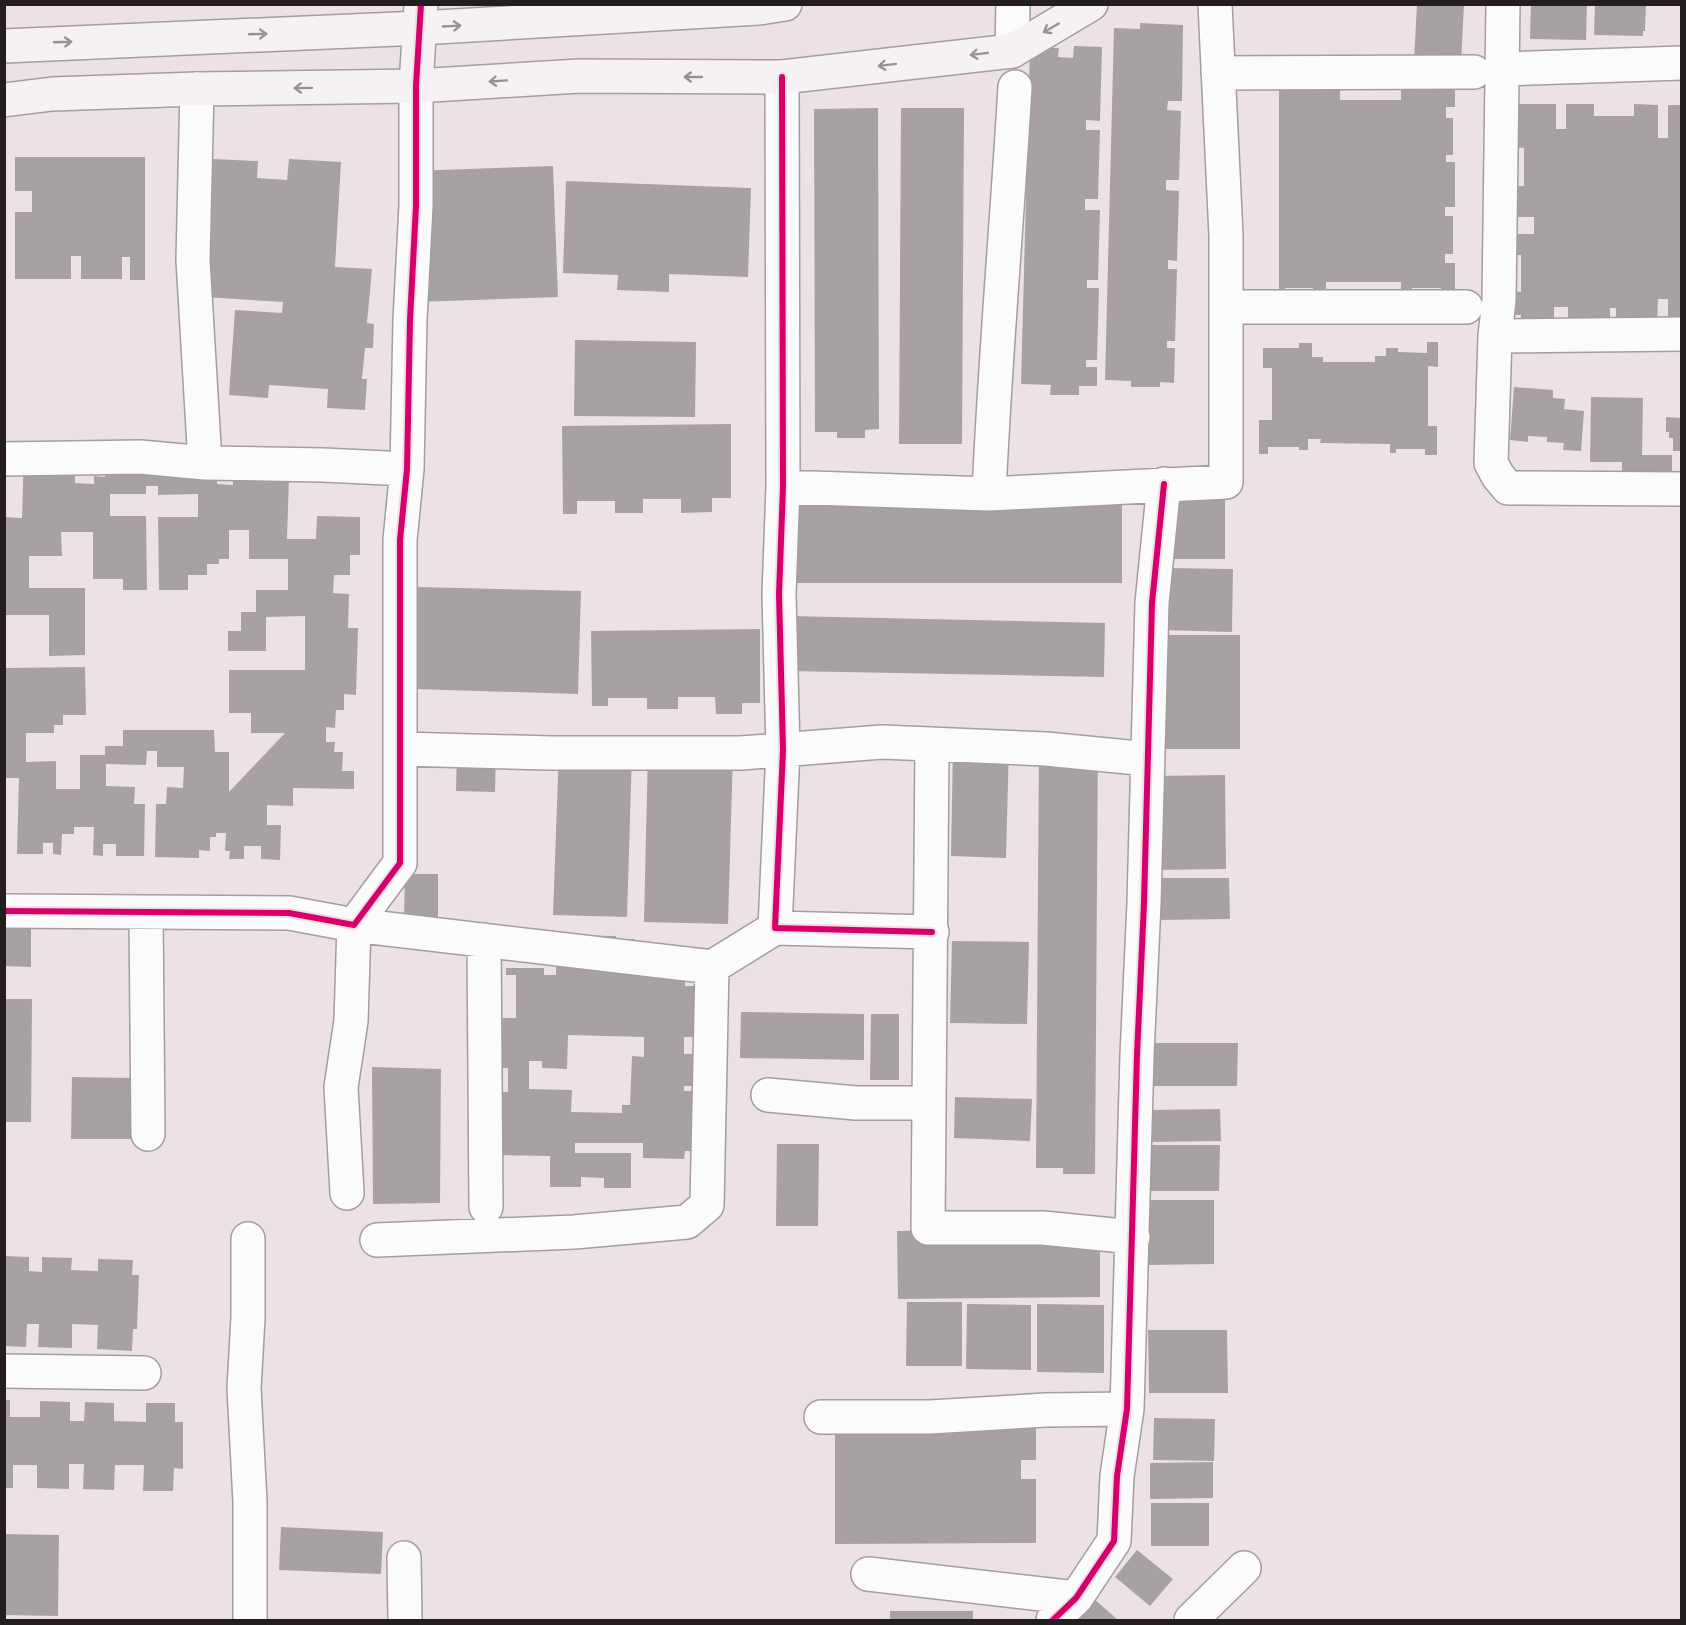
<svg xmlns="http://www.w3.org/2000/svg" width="1686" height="1625" font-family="Inter,sans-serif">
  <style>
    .building { fill: #a8a1a2; fill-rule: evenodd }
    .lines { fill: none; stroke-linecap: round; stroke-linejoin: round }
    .street-casing { stroke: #a49d9e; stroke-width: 36 }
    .secondary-casing { stroke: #a49d9e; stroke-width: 36 }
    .street { stroke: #fcfbfb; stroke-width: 33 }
    .secondary { stroke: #f6f1f2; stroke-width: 33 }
    .cycleway-casing { stroke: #efdfe0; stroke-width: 10 }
    .cycleway { stroke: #d6006c; stroke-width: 6 }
    .oneway { stroke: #979293 }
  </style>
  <rect width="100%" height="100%" fill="#ece2e4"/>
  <path class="building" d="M 1417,4 L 1464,4 L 1461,63 L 1414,61 Z
    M 1531,4 L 1587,4 L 1586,40 L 1530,39 Z
    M 1595,4 L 1646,4 L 1645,31 L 1643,31 L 1643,36 L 1594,35 Z
    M 1140,23 L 1183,25 L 1182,101 L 1168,101 L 1167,110 L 1181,111 L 1179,180 L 1166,180 L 1166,190 L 1179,191 L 1177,261 L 1168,260 L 1168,269 L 1177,269 L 1175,341 L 1167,341 L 1167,348 L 1175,348 L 1174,383 L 1160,382 L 1160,387 L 1131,387 L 1131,381 L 1105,380 L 1114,28 L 1140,29 Z
    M 1074,46 L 1102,47 L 1100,121 L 1086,120 L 1086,130 L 1100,130 L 1098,199 L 1085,199 L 1085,210 L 1100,210 L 1098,280 L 1087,280 L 1087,288 L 1099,288 L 1097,360 L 1086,360 L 1086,367 L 1097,367 L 1097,386 L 1079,386 L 1079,395 L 1050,395 L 1051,385 L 1021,384 L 1030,47 L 1059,48 L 1058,57 L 1073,58 Z
    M 1279,89 L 1340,89 L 1340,100 L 1401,100 L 1401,89 L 1455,89 L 1455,107 L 1446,107 L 1446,118 L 1453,118 L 1453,155 L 1446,155 L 1446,162 L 1455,162 L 1455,207 L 1445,207 L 1445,216 L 1453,216 L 1453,254 L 1445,254 L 1445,263 L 1455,263 L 1455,293 L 1441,293 L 1441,288 L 1412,288 L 1412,293 L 1401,293 L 1401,282 L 1326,282 L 1326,294 L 1313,294 L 1313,288 L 1285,288 L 1285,294 L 1279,294 Z
    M 1513,104 L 1556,104 L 1556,129 L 1566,129 L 1566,104 L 1594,104 L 1594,116 L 1634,116 L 1634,104 L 1658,105 L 1658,138 L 1668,138 L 1668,105 L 1682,105 L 1682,328 L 1668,328 L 1668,299 L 1658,299 L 1657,328 L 1631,328 L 1631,317 L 1616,317 L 1616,308 L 1610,308 L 1610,317 L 1594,317 L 1594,327 L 1568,327 L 1568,307 L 1554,307 L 1554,327 L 1521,326 L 1521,315 L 1512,315 L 1512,291 L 1521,292 L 1521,255 L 1512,255 L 1512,234 L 1534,234 L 1534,217 L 1512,217 L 1513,186 L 1524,186 L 1524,148 L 1513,147 Z
    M 878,108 L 879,429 L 865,430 L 865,438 L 837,438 L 837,432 L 815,432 L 814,109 Z
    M 901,108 L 964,108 L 962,444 L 899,444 Z
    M 15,157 L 145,157 L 145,280 L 130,280 L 130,257 L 122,257 L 122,279 L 81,279 L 81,256 L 71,256 L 71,279 L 15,279 L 15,212 L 32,212 L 32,191 L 15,191 Z
    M 213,159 L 258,161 L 257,178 L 287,180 L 289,159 L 341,162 L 335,267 L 372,269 L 367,323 L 374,324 L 373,348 L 365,348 L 362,379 L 367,379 L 365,410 L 327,408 L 328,389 L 269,385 L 268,398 L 229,395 L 235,310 L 282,313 L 283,302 L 205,297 Z
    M 553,166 L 558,297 L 416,302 L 412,171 Z
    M 566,181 L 751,188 L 748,277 L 669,274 L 669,292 L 617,290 L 618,275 L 563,273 Z
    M 575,340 L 696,342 L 695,417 L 574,416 Z
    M 1427,342 L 1438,342 L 1438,367 L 1428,366 L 1428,426 L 1437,426 L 1437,455 L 1425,455 L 1425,449 L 1396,449 L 1396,453 L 1390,453 L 1390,444 L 1320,443 L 1321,439 L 1308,439 L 1308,450 L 1299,450 L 1299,447 L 1268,447 L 1268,454 L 1259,454 L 1259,420 L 1272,420 L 1272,368 L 1263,368 L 1263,348 L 1299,348 L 1299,343 L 1312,343 L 1312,357 L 1323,357 L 1323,362 L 1375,362 L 1375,356 L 1386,356 L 1386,348 L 1398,348 L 1398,352 L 1427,353 Z
    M 1514,387 L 1553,390 L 1553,398 L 1565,399 L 1564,409 L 1584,411 L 1581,451 L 1563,450 L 1564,443 L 1547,442 L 1547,437 L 1528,436 L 1528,442 L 1510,440 Z
    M 1591,397 L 1643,398 L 1642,455 L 1672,455 L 1672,474 L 1622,474 L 1622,462 L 1590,462 Z
    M 1666,417 L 1682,418 L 1682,451 L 1673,451 L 1673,438 L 1669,438 L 1669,432 L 1666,432 Z
    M 731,424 L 731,498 L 712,498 L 712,512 L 681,513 L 681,499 L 643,499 L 643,513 L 615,513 L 615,501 L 577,501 L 577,514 L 563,514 L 562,426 Z
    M 290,448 L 287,539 L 316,539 L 317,516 L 360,517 L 360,555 L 350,555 L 350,575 L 334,575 L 333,593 L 349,594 L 348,628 L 358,628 L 356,695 L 344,694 L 344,710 L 336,710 L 335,728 L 326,727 L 326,742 L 335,742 L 334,752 L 343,752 L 342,771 L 354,771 L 354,789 L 293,788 L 293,806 L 267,805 L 267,825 L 281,825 L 280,860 L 261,859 L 261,846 L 244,846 L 244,859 L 229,859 L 230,851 L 225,851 L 226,833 L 216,833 L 216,837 L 210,837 L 210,851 L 199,850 L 199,858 L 155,857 L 156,804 L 166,804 L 167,787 L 183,788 L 184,767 L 157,767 L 157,751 L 147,751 L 146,765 L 106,764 L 106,786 L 135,787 L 134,804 L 145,804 L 144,856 L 116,856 L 116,844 L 103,844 L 103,856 L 93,855 L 94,827 L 74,827 L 74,834 L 62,834 L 61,855 L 53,854 L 53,843 L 43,843 L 43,854 L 17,854 L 19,778 L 4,778 L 4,668 L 85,667 L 86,715 L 63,715 L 63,725 L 54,725 L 54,733 L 26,733 L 26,762 L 56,761 L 56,789 L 80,789 L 80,755 L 105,755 L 105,746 L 123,746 L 123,730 L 214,730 L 215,752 L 229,752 L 229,792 L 285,733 L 251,733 L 251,713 L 229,713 L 229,670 L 305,670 L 305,616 L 266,617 L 266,651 L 228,651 L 228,631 L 241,631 L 241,612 L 256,612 L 256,590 L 288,590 L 288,559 L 249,559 L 249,530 L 229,530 L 229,559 L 219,559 L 219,564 L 207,564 L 207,575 L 188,575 L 188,590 L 159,590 L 158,517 L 198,517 L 198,494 L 158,495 L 158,486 L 146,486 L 146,494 L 110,494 L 110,516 L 146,516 L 147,590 L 123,590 L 123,579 L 93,579 L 93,532 L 61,532 L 62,556 L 29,556 L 29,588 L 85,588 L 85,655 L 49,656 L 49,615 L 4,615 L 4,517 L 22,518 L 24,452 L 64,465 L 64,476 L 75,476 L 75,483 L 94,484 L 94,476 L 105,477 L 105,466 L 217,478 L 217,484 L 233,485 L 233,479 Z
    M 1164,484 L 1225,484 L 1225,559 L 1164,559 Z
    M 794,502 L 1122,502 L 1122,583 L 794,583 Z
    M 1164,568 L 1233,569 L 1232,632 L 1162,630 Z
    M 418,587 L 581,591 L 578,694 L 415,689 Z
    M 789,616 L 1105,623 L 1104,677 L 788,671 Z
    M 760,629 L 760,703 L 742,703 L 742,714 L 716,714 L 715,697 L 678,697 L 678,709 L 647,709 L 647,698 L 608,698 L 608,706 L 592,706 L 591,631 Z
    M 1162,635 L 1240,635 L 1240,749 L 1162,749 Z
    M 1039,743 L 1098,744 L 1095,1174 L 1063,1174 L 1063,1168 L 1036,1168 Z
    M 953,744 L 1009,745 L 1006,858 L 951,856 Z
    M 457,749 L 496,751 L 495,792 L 456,791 Z
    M 559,749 L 632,752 L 627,917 L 553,915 Z
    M 648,749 L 733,752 L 728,924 L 644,922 Z
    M 1225,775 L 1226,869 L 1154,870 L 1153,776 Z
    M 405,874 L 438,874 L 438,917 L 404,917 Z
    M 1155,878 L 1229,878 L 1230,919 L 1156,920 Z
    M 4,911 L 31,911 L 31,967 L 4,966 Z
    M 557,935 L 616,936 L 616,939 L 634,939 L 634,969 L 685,969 L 685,986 L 695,986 L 695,1037 L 684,1037 L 684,1054 L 696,1054 L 696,1086 L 684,1086 L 684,1091 L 696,1091 L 695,1151 L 685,1151 L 684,1159 L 643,1158 L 643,1143 L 575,1143 L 575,1153 L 631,1153 L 631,1188 L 604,1188 L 604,1178 L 581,1177 L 581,1187 L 550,1187 L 550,1156 L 495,1155 L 496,1092 L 508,1092 L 508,1068 L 496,1068 L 497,1018 L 516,1018 L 516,975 L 506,975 L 506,968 L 544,968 L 544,975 L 556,975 ZM 568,1035 L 644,1037 L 644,1057 L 632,1056 L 630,1105 L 622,1105 L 622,1113 L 571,1112 L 572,1090 L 529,1089 L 529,1061 L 542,1061 L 542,1068 L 567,1069 Z
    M 952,941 L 1029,942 L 1027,1024 L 950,1023 Z
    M 4,999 L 32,999 L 31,1122 L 4,1122 Z
    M 741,1012 L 864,1014 L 864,1060 L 740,1058 Z
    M 871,1014 L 899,1014 L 899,1080 L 870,1080 Z
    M 1152,1043 L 1238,1043 L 1237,1086 L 1152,1086 Z
    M 372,1067 L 441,1069 L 440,1203 L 373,1204 Z
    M 72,1077 L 131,1078 L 131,1139 L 71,1139 Z
    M 955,1097 L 1032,1099 L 1030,1141 L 954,1138 Z
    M 1220,1109 L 1221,1141 L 1148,1142 L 1148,1110 Z
    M 777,1144 L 819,1144 L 818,1226 L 776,1226 Z
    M 1151,1145 L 1220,1145 L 1219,1191 L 1150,1191 Z
    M 1148,1200 L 1214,1200 L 1214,1264 L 1149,1265 Z
    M 1100,1228 L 1100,1297 L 898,1299 L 897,1231 Z
    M 4,1256 L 29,1257 L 29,1271 L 42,1272 L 42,1257 L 72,1258 L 71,1270 L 98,1271 L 98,1259 L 133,1260 L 132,1275 L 139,1275 L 137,1329 L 133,1329 L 132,1351 L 97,1349 L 98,1325 L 72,1324 L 72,1348 L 38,1347 L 39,1324 L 27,1324 L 26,1347 L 4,1346 Z
    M 907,1302 L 962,1302 L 962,1366 L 906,1366 Z
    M 967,1304 L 1031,1305 L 1031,1370 L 966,1369 Z
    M 1037,1304 L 1104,1305 L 1104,1373 L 1037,1372 Z
    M 1148,1330 L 1227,1330 L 1228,1393 L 1149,1393 Z
    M 4,1400 L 10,1400 L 10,1417 L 40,1417 L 40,1401 L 70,1402 L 70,1421 L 84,1421 L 85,1402 L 114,1403 L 114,1421 L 146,1422 L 146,1403 L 175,1403 L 175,1422 L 183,1422 L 183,1469 L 174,1468 L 173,1491 L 143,1491 L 144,1465 L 115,1465 L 114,1490 L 83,1489 L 84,1464 L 69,1464 L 69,1489 L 37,1488 L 37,1465 L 13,1465 L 13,1488 L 4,1488 Z
    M 1154,1418 L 1215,1419 L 1214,1461 L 1153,1460 Z
    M 835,1421 L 1036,1421 L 1036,1460 L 1021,1460 L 1021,1479 L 1036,1479 L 1036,1543 L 835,1544 Z
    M 1213,1462 L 1213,1498 L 1150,1499 L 1150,1463 Z
    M 1151,1503 L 1209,1503 L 1209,1546 L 1151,1546 Z
    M 281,1527 L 383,1532 L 381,1574 L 279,1570 Z
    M 4,1534 L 59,1535 L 58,1616 L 4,1615 Z
    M 1137,1550 L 1173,1579 L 1150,1606 L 1115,1577 Z
    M 1085,1591 L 1118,1620 L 1058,1620 Z
    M 890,1611 L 973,1611 L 973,1620 L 890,1620 Z"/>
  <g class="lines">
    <defs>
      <path id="street" d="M 1503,4 L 1499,300 L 1495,336 L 1682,334
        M 1012,51 L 1013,4
        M 1502,69 L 1682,63
        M 1218,73 L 1474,72
        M 782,77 L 783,487 L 779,594 L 783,750 L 775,928 L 932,932
        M 197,89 L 193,260 L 205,463
        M 1226,307 L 1466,307
        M 1495,336 L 1491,463 L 1498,476 L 1508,488 L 1682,489
        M 4,459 L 140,457 L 205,463 L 323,465 L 407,469
        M 783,487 L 989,494 L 1226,482 L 1226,236 L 1215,4
        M 989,494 C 995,358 1007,223 1015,87
        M 932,744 L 928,1228 L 1043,1228 L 1133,1237
        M 400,749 L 550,753 L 741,753 L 882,742 L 1046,749 L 1148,759
        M 4,911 L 289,913 L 354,925 L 400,863 L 400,540 L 407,469 L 410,320 L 416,206 L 416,86
        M 146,913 L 148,1134
        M 484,940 L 486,1207
        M 768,1095 L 856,1103 L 928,1103
        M 347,1193 L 341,1087 L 351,1021 L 354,925 L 712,967 L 775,928
        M 248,1239 L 248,1318 L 244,1388 L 250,1502 L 250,1620
        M 377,1240 L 574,1232 L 687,1222 L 707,1205 L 712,967
        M 4,1371 L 144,1373
        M 821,1417 L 930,1417 L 1046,1410 L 1127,1409
        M 404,1558 L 405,1620
        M 868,1574 L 1076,1598
        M 1053,1620 L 1076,1598 L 1114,1541 L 1117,1476 L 1127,1409 L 1137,1055 L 1144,903 L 1152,603 L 1164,484
        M 1191,1620 L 1244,1568"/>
      <path id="secondary" d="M 4,46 L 420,28 L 759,8 L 785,4
        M 416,86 L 421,4
        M 4,100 L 52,94 L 197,89 L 416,86 L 579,76 L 782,77 L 1012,51 L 1091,4"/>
    </defs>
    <use href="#street" class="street-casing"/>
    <use href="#secondary" class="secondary-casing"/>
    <use href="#street" class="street"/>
    <use href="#secondary" class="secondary"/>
    <defs>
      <path id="cycleway" d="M 782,77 L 783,487 L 779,594 L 783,750 L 775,928 L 932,932
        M 4,911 L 289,913 L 354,925 L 400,863 L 400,540 L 407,469 L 410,320 L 416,206 L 416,86 L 421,4
        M 1053,1620 L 1076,1598 L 1114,1541 L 1117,1476 L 1127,1409 L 1137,1055 L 1144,903 L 1152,603 L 1164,484"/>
    </defs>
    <use href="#cycleway" class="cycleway-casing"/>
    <use href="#cycleway" class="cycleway"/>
  </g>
  <defs><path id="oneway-shaft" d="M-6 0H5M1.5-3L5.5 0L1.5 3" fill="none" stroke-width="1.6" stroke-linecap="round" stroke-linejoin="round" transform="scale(1.5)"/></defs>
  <g class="oneway">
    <use href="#oneway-shaft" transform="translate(452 26) rotate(-3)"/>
    <use href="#oneway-shaft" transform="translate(1051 28) rotate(150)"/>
    <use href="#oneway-shaft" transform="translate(258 34) rotate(-2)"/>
    <use href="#oneway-shaft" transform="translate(63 42) rotate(-2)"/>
    <use href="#oneway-shaft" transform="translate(979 54) rotate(173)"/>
    <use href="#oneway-shaft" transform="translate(887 65) rotate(173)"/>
    <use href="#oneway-shaft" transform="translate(693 77) rotate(-180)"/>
    <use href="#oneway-shaft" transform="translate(498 81) rotate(176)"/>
    <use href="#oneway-shaft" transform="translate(303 88) rotate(179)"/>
  </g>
  <rect width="1686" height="1625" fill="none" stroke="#231d1e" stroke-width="12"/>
</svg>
